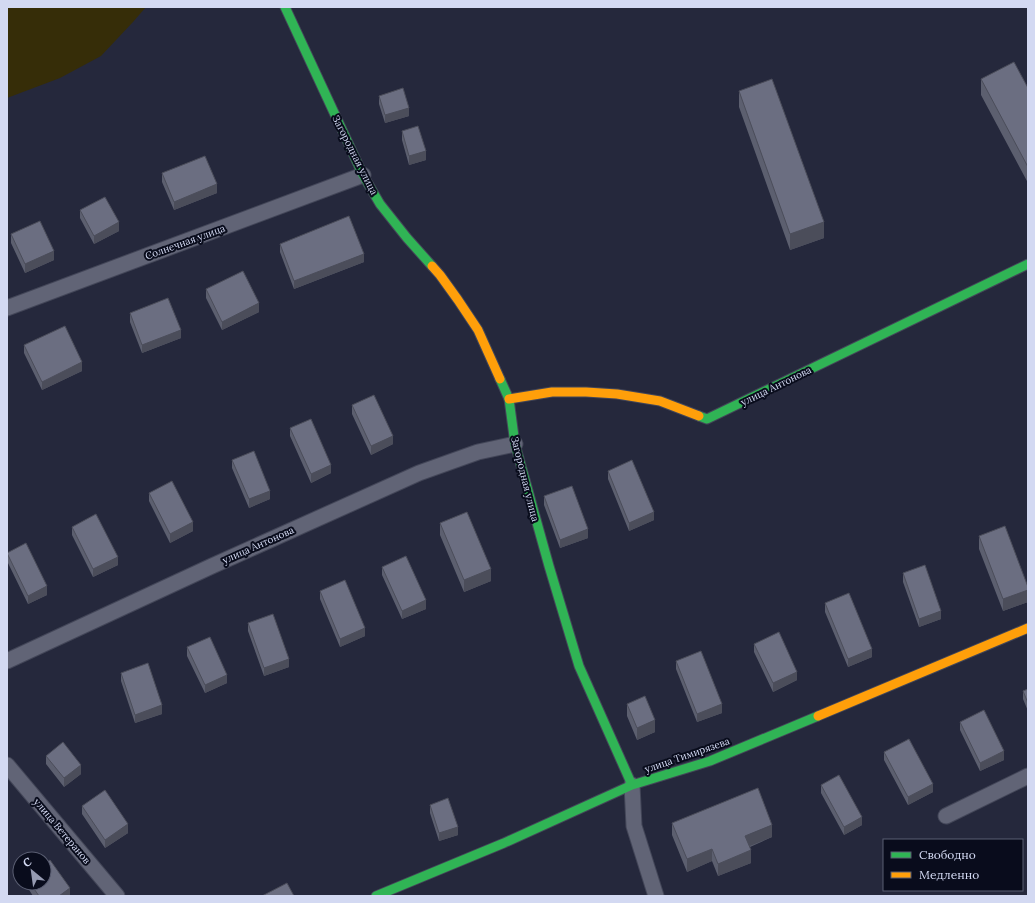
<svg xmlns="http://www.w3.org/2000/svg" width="1035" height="903" font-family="Lora,serif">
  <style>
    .green { fill: #362d08 }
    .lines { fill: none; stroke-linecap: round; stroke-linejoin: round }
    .street-casing { stroke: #434658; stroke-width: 17 }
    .fast-casing { stroke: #434658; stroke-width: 11 }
    .slow-casing { stroke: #434658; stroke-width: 11 }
    .street { stroke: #616476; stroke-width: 15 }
    .fast { stroke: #30b455; stroke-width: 9 }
    .slow { stroke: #ff9f0a; stroke-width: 9 }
    .wall { fill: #5c5f6f }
    .shaded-wall { fill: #4b4d5a }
    .building { fill: #6b6e81; stroke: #4b4d5a }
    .labels { text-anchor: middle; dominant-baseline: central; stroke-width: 4; stroke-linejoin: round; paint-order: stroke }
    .street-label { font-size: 10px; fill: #d3d9f2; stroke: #090c1c }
  </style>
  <rect width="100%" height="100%" fill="#25283c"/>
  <path class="green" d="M 7,7 L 146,7 L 133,22 L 101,56 L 60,78 L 7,98 Z"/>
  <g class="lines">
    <defs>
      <path id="street" d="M 7,308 L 363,175
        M 7,661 L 212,566 L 419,473 L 478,452 L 515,444
        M 7,765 L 117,896
        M 632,785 L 634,826 L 656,896
        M 946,816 L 1028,776"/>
      <path id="fast" d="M 285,7 L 363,175 L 380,204 L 407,238 L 432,266
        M 500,379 L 509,399 L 515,444 L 549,566 L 579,666 L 632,785
        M 699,416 L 707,419 L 1028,264
        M 376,896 L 504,843 L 632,785 L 710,761 L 818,716"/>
      <path id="slow" d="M 432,266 L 440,275 L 458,300 L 478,330 L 500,379
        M 509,399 L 552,392 L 586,392 L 617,394 L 660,401 L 699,416
        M 818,716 L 1028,628"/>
    </defs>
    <use href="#street" class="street-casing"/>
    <use href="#fast" class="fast-casing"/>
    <use href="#slow" class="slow-casing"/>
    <use href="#street" class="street"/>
    <use href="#fast" class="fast"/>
    <use href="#slow" class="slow"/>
  </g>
  <path class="wall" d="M 981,79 L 1028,88 L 1028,183 L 981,95 Z
    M 739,91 L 824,238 L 790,250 L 739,107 Z
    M 379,96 L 409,116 L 385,123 L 379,104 Z
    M 402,131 L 426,160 L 409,165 L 402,140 Z
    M 162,173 L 217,193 L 174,210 L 162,182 Z
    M 80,210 L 119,231 L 94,244 L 80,218 Z
    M 11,234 L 54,260 L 25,273 L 11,243 Z
    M 280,244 L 364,262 L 294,289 L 280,252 Z
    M 206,289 L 259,312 L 222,330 L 206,298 Z
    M 130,313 L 181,338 L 142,353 L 130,322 Z
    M 24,345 L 82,371 L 42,390 L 24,353 Z
    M 352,405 L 393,444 L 371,455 L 352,414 Z
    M 290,428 L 331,473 L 311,483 L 290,436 Z
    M 232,460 L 270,499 L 249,508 L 232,468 Z
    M 608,471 L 654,520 L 629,531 L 608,479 Z
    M 149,493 L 193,531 L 170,543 L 149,501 Z
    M 544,496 L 588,538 L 560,548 L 544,505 Z
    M 440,523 L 491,581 L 464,592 L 440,535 Z
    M 72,527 L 118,565 L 93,577 L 72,535 Z
    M 979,536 L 1028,587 L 1028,602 L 1003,611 L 979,549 Z
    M 7,552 L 47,595 L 28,604 L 7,561 Z
    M 382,567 L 426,609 L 402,619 L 382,575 Z
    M 903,573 L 941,619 L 919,627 L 903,582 Z
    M 320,591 L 365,636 L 340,647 L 320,599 Z
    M 825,603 L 872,657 L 848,667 L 825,612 Z
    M 248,623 L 289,667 L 264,676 L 248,631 Z
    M 754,644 L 797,680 L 773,692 L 754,652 Z
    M 187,647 L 227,683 L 205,693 L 187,656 Z
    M 676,661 L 722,713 L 697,722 L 676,669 Z
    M 121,673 L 162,714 L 135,723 L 121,681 Z
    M 1028,689 L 1028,711 L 1023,699 L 1023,691 Z
    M 627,704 L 655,732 L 637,740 L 627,716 Z
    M 960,722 L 1004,760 L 980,771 L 960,730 Z
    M 884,752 L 933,792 L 908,805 L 884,760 Z
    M 46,756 L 81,774 L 64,787 L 46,764 Z
    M 821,785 L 862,825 L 844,835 L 821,793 Z
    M 430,805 L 458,835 L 439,841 L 430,813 Z
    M 82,806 L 128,833 L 105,848 L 82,814 Z
    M 672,823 L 772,837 L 750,847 L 751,863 L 718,876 L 712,861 L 687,872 L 672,835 Z
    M 26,883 L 44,883 L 70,896 L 33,896 L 26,885 Z"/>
  <path class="shaded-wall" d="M 409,108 L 409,116 L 385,123 L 385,115 Z
    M 426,151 L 426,160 L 409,165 L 409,156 Z
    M 217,184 L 217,193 L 174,210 L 174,202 Z
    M 119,222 L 119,231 L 94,244 L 94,236 Z
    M 824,222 L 824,238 L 790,250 L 790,234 Z
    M 54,251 L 54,260 L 25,273 L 25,264 Z
    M 364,254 L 364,262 L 294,289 L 294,281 Z
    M 259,303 L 259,312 L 222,330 L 222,322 Z
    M 181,330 L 181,338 L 142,353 L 142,345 Z
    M 82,362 L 82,371 L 42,390 L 42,382 Z
    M 393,436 L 393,444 L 371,455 L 371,446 Z
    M 331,465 L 331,473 L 311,483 L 311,474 Z
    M 270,491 L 270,499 L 249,508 L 249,499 Z
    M 654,512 L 654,520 L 629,531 L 629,523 Z
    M 193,522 L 193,531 L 170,543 L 170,534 Z
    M 588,529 L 588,538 L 560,548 L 560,540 Z
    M 118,557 L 118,565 L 93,577 L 93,569 Z
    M 491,569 L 491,581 L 464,592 L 464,580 Z
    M 47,586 L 47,595 L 28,604 L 28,596 Z
    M 1028,590 L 1028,602 L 1003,611 L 1003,599 Z
    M 426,600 L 426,609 L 402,619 L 402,611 Z
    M 941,611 L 941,619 L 919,627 L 919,619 Z
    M 365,628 L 365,636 L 340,647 L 340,639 Z
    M 872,649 L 872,657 L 848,667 L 848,659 Z
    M 289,659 L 289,667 L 264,676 L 264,668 Z
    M 797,672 L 797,680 L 773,692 L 773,683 Z
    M 227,675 L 227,683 L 205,693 L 205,685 Z
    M 722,704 L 722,713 L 697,722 L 697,714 Z
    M 162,705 L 162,714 L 135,723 L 135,715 Z
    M 655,720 L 655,732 L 637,740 L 637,728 Z
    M 1004,751 L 1004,760 L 980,771 L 980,763 Z
    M 81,765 L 81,774 L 64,787 L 64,778 Z
    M 933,784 L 933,792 L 908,805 L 908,797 Z
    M 862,817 L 862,825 L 844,835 L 844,827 Z
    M 128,824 L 128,833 L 105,848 L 105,840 Z
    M 772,825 L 772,837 L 745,848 L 745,836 Z
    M 458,827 L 458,835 L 439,841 L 439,833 Z
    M 712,849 L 712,861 L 687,872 L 687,859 Z
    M 751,850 L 751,863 L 718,876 L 718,864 Z
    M 70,888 L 70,896 L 59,896 Z"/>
  <path class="building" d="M 1014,62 L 1028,88 L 1028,167 L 981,79 Z
    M 772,79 L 824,222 L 790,234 L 739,91 Z
    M 403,88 L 409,108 L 385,115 L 379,96 Z
    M 418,126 L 426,151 L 409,156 L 402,131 Z
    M 205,156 L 217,184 L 174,202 L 162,173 Z
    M 105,197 L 119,222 L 94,236 L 80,210 Z
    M 349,216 L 364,254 L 294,281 L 280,244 Z
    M 40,221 L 54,251 L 25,264 L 11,234 Z
    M 243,271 L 259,303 L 222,322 L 206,289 Z
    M 168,298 L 181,330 L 142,345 L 130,313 Z
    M 65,326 L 82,362 L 42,382 L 24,345 Z
    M 374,395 L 393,436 L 371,446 L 352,405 Z
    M 311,419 L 331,465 L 311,474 L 290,428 Z
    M 254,451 L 270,491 L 249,499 L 232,460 Z
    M 632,460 L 654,512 L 629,523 L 608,471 Z
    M 172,481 L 193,522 L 170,534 L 149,493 Z
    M 572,486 L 588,529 L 560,540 L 544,496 Z
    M 467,512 L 491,569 L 464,580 L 440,523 Z
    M 96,514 L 118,557 L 93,569 L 72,527 Z
    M 1005,526 L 1028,587 L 1028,590 L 1003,599 L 979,536 Z
    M 26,543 L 47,586 L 28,596 L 7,553 Z
    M 406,556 L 426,600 L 402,611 L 382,567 Z
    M 925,565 L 941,611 L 919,619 L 903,573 Z
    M 345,580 L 365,628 L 340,639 L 320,591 Z
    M 849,593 L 872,649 L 848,659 L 825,603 Z
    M 273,614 L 289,659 L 264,668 L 248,623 Z
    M 779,632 L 797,672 L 773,683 L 754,644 Z
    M 210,637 L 227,675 L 205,685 L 187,647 Z
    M 701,651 L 722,704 L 697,714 L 676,661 Z
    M 148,663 L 162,705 L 135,715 L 121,673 Z
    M 1028,689 L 1028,703 L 1023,691 Z
    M 645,696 L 655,720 L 637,728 L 627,704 Z
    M 984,710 L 1004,751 L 980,763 L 960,722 Z
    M 909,739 L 933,784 L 908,797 L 884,752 Z
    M 63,742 L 81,765 L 64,778 L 46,756 Z
    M 839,775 L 862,817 L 844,827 L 821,785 Z
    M 758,788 L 772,825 L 745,836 L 751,850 L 718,864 L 712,849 L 687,859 L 672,823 Z
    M 105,790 L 128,824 L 105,840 L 82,806 Z
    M 448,798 L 458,827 L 439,833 L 430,805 Z
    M 50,860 L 70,888 L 59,896 L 39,896 L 30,883 L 44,883 L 44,864 Z
    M 287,883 L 294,896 L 262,896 Z"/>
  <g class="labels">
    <g class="street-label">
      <text transform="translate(355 155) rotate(63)">Загородная улица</text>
      <text transform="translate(185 242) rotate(-20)">Солнечная улица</text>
      <text transform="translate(776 386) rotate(-26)">улица Антонова</text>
      <text transform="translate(525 479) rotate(76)">Загородная улица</text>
      <text transform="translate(258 545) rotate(-24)">улица Антонова</text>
      <text transform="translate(687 755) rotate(-19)">улица Тимирязева</text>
      <text transform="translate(62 831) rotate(50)">улица Ветеранов</text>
    </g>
  </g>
  <rect width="1035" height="903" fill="none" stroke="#d3d9f2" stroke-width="16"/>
  <rect x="883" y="839" width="140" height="52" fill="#090c1c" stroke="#5a5e72"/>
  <rect x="891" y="852" width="20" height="6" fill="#30b455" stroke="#5a5e72"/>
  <text x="919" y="859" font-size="12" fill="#d3d9f2">Свободно</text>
  <rect x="891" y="872" width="20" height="6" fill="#ff9f0a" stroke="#5a5e72"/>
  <text x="919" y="879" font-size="12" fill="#d3d9f2">Медленно</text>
  <g transform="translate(32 871) rotate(331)"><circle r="19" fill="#090c1c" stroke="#5a5e72"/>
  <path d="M0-3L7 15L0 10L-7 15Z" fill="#969bb2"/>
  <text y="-6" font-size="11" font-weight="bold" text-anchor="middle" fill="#d3d9f2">С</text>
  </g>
</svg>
